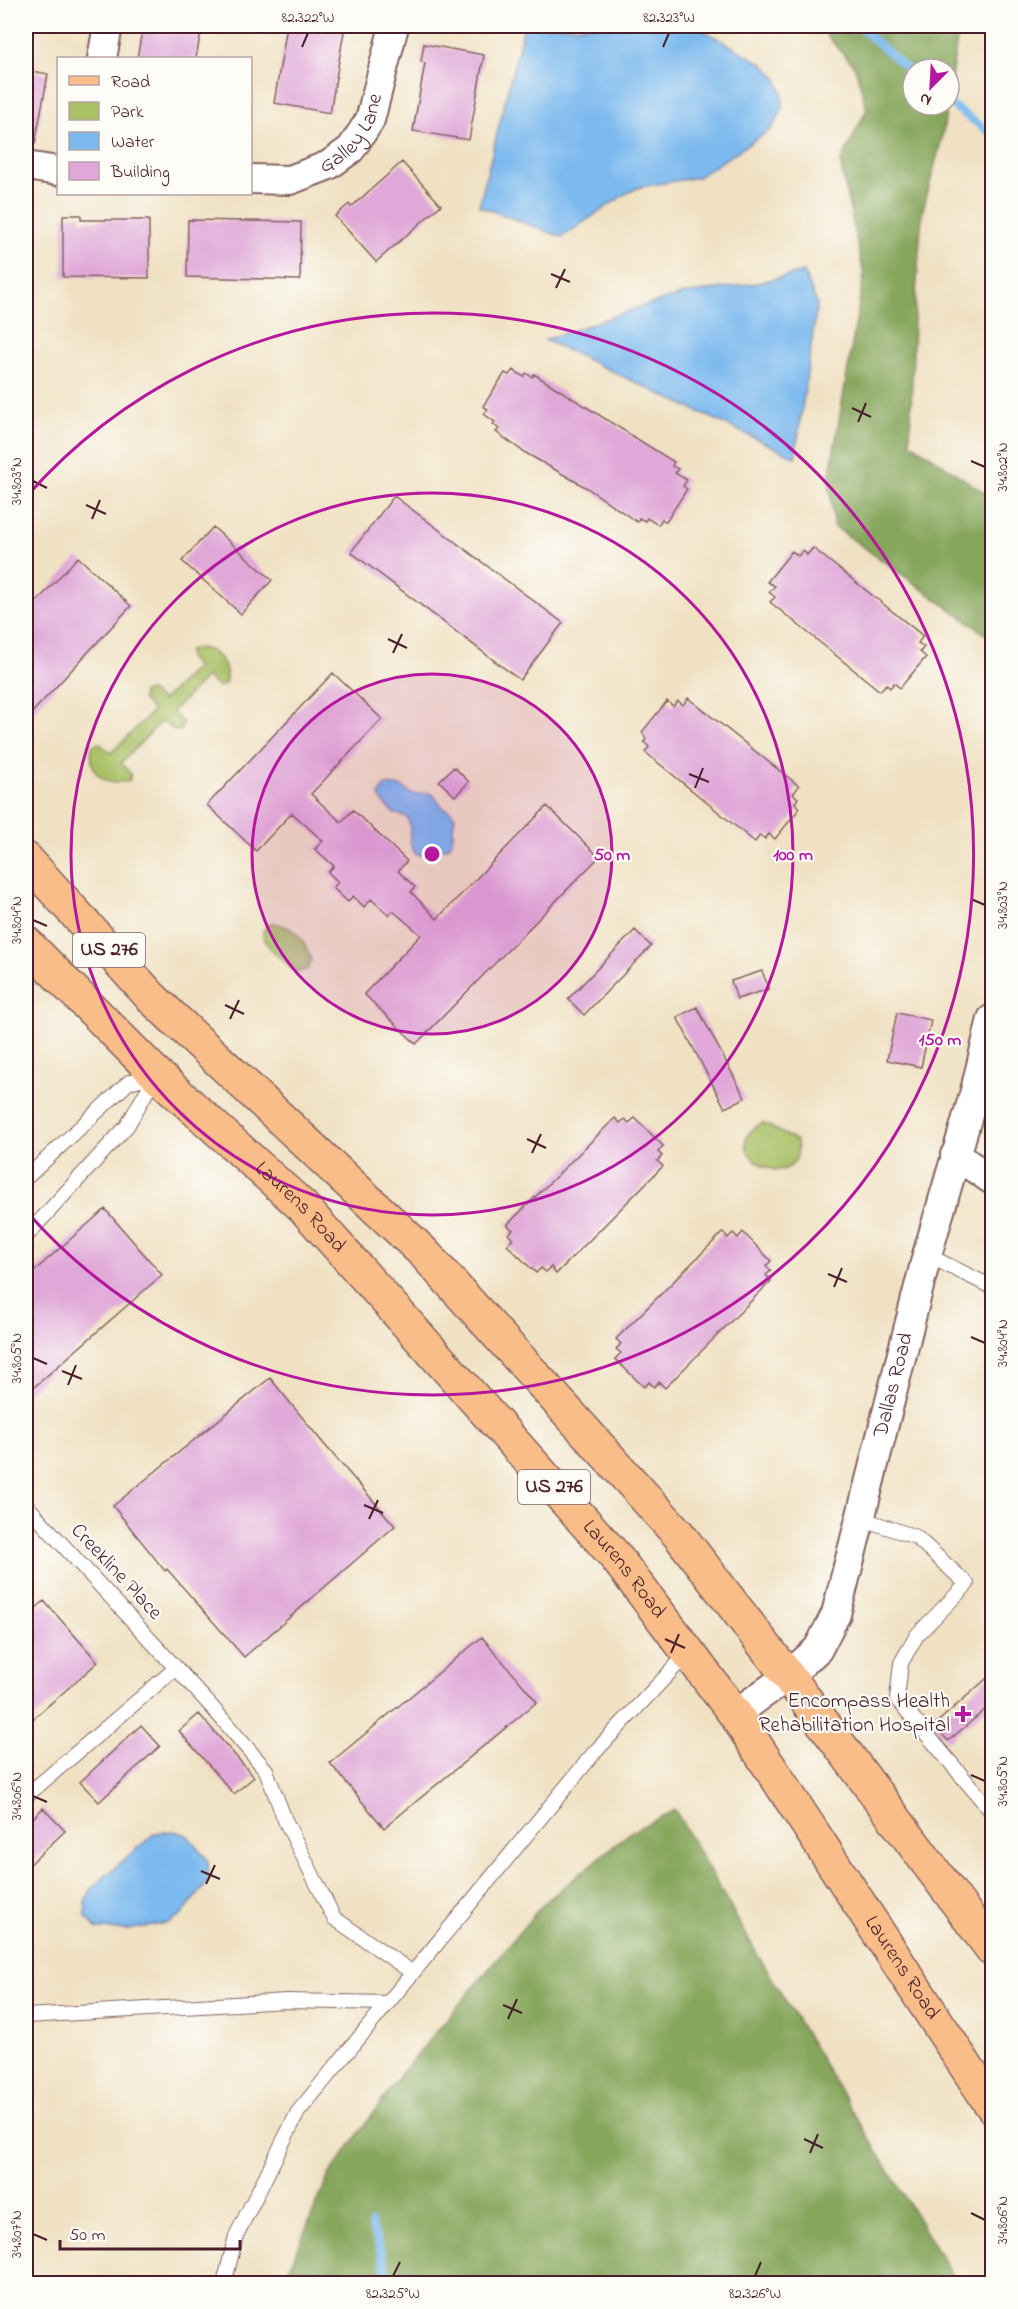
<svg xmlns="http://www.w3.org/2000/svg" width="1018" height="2309" font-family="'Indie Flower',sans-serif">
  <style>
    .green { fill: #a9c066; stroke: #7a7048; stroke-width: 1.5 }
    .forest { fill: #86a65b; stroke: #686243; stroke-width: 1.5 }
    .water { fill: #7bb9ee; stroke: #626c8c; stroke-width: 1.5 }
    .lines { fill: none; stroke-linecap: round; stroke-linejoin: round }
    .stream { stroke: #7bb9ee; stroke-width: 8 }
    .building { fill: #e0a8d8 }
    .lane-casing { stroke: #846360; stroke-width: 16 }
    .street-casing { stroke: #846360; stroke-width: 32 }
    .primary-casing { stroke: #846360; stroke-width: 36 }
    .lane { stroke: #fff; stroke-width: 14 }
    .street { stroke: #fff; stroke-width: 28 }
    .primary { stroke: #f8bd88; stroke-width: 33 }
    .ticks { fill: none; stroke: #4a1f2b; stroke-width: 2 }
    .ring { fill: none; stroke: #b5179e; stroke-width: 3 }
    .poi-dot { fill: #b5179e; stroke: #fdfcf7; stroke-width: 2 }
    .labels { text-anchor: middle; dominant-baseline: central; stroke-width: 4.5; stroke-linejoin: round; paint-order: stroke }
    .shield { fill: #fdfcf7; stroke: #806168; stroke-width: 1.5 }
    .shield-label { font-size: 20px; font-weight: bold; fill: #4a1f2b }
    .street-label { font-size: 21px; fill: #4a1f2b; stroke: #fdfcf7 }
    .poi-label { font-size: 21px; fill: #4a1f2b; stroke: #fdfcf7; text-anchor: end }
    .centre { fill: #b5179e; stroke: #fdfcf7; stroke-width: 3 }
    .ring-label { font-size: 18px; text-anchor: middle; font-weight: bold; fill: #b5179e; stroke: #fdfcf7; stroke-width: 4.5; stroke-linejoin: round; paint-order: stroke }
    .neatline { fill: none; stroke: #4a1f2b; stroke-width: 2 }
    .ticks-label { font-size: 15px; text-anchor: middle; fill: #4a1f2b }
  </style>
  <rect width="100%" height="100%" fill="#fdfcf7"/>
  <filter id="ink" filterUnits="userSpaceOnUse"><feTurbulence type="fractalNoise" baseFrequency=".0167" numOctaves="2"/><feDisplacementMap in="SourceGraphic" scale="12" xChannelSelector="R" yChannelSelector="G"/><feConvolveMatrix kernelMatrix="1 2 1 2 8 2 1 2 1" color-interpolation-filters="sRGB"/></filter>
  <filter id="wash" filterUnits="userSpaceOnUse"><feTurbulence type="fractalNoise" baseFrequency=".008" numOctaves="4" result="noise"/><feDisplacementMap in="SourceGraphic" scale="24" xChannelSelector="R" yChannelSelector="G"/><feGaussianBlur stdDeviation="1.35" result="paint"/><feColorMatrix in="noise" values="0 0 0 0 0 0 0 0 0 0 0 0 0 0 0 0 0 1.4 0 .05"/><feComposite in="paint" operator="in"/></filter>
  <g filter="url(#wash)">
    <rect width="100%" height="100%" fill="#f0e1c3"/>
    <path class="green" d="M 201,648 C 219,652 230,666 225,684 L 218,687 L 206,677 L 172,712 L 183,723 L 181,731 L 175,731 L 162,721 L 121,763 L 131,774 L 129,781 C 102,786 88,773 92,746 L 99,743 L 111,753 L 153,711 L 142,699 L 143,692 L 150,691 L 162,701 L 197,667 L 189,659 L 188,652 L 191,649 Z
      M 272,923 C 294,925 305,940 311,960 L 308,969 L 300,972 L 294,971 C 284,960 246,934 272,923 Z
      M 763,1123 L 797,1141 C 806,1203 707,1149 763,1123 Z"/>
    <path class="forest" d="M 818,26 L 959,26 L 949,94 L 949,69 L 913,69 L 913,105 L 947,105 L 943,134 L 922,213 L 914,321 L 910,442 L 992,498 L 992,639 L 834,526 L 829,479 L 864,275 L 840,163 L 867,109 L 855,67 Z
      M 675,1810 L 759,1957 L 957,2283 L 283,2283 L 329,2175 L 401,2074 L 543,1904 L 631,1832 Z"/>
    <path class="water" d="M 524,26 L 696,26 L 763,64 L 776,77 L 782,92 L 783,107 L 777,120 L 770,130 L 698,177 L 640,187 L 627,193 L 562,237 L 479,206 Z
      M 804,272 L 817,304 L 795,457 L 545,340 L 634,309 L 684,294 L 757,283 Z
      M 385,785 L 402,787 L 412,794 L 432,793 L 443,808 L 449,810 L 455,817 C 451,828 456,837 449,847 L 440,849 L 428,856 L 416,854 C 400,836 423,816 394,814 C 389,807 382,803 379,796 Z
      M 174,1831 L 187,1835 L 208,1860 L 208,1882 L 182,1915 L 169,1923 L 127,1930 L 97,1929 L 86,1917 L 85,1901 L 94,1886 L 155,1833 Z"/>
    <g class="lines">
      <path class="stream" d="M 858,26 L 913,74
        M 949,103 L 992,134
        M 371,2223 L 384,2261 L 389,2284"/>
    </g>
    <g id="blocks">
      <path class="building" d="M 143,26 L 202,26 L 196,58 L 137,58 Z
        M 287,26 L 345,26 L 330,113 L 274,103 Z
        M 424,44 L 484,55 L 469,140 L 413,131 L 425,63 L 421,62 Z
        M 26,70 L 48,74 L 35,144 L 26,143 Z
        M 402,162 L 441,205 L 376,262 L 335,216 L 349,204 L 351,207 Z
        M 63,215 L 81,215 L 81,220 L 149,220 L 149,278 L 63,277 Z
        M 188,220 L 301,222 L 300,280 L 187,277 Z
        M 513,370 L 524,377 L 526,373 L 532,377 L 534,374 L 674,462 L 672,466 L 678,469 L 675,473 L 687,480 L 683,486 L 687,489 L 666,522 L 662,519 L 658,525 L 647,518 L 645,521 L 639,518 L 637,522 L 587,488 L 524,452 L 496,432 L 499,429 L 493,424 L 495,422 L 484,414 L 488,409 L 483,406 L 505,373 L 509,375 Z
        M 394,496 L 563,623 L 520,680 L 351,552 Z
        M 213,527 L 272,580 L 241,614 L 182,561 Z
        M 813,548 L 923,636 L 918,643 L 924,647 L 920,652 L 926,657 L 900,688 L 894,683 L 890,688 L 886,684 L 880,691 L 770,602 L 775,597 L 769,592 L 775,586 L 767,582 L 792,551 L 798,556 L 803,550 L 807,555 Z
        M 78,557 L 131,606 L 26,719 L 26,613 Z
        M 333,673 L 382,719 L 311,794 L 341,822 L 353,810 L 407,861 L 398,871 L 415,887 L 411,892 L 437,919 L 547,806 L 599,857 L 416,1044 L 364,994 L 421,935 L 393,911 L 389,915 L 371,899 L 364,907 L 353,896 L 348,902 L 333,888 L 338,882 L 328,872 L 334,866 L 315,849 L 323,841 L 292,813 L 256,851 L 207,805 Z
        M 688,698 L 799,786 L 793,794 L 798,798 L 795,803 L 800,808 L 775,839 L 769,834 L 765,839 L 760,835 L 755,842 L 645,752 L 649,747 L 644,742 L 646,739 L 642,732 L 667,701 L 673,706 L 678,701 L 683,705 Z
        M 454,767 L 469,782 L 455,796 L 439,781 Z
        M 635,930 L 651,946 L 584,1015 L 568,999 Z
        M 762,971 L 769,989 L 737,999 L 731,981 Z
        M 697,1007 L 745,1098 L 725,1108 L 677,1017 Z
        M 897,1013 L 931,1020 L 921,1067 L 887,1060 Z
        M 615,1118 L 620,1123 L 625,1119 L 629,1123 L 635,1118 L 663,1146 L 658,1152 L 662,1156 L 657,1161 L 663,1166 L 556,1274 L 551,1267 L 546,1272 L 541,1268 L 536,1273 L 507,1245 L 513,1239 L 508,1234 L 513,1230 L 507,1225 Z
        M 105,1209 L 162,1275 L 26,1394 L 26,1278 Z
        M 723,1232 L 728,1238 L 733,1233 L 738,1238 L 743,1232 L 771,1261 L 766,1266 L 771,1271 L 766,1275 L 771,1281 L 665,1388 L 659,1382 L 654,1387 L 649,1382 L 644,1387 L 615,1359 L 621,1353 L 616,1349 L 621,1344 L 616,1339 Z
        M 270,1378 L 323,1443 L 395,1526 L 244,1657 L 167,1569 L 165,1571 L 113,1506 Z
        M 44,1601 L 98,1662 L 26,1725 L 26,1617 Z
        M 482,1637 L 537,1702 L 384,1828 L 330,1763 Z
        M 993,1673 L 993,1703 L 948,1741 L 934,1725 Z
        M 199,1714 L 254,1777 L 234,1794 L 179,1731 Z
        M 141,1725 L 160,1746 L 99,1802 L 80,1782 Z
        M 43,1808 L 65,1831 L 26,1868 L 26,1825 Z"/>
    </g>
  </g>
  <g filter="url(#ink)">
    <use href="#blocks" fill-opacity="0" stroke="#846360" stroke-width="1.5"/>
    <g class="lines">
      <defs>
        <path id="lane" d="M 26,1178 L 129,1082 L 154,1075
          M 26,1236 L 127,1126 L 156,1075
          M 927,1255 L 992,1287
          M 26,1505 L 211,1706 L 266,1770 L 285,1820 L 334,1918 L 413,1973
          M 860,1518 L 916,1537 L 967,1584 L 917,1635 L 901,1663 L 897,1699 L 992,1812
          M 26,1796 L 176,1668
          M 26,2016 L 287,2001 L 388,2003
          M 224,2284 L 236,2236 L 298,2112 L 594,1753 L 688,1653"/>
        <g id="street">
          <path d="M 102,58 L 108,26"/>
          <path d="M 26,166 L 58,171"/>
          <path id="s1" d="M 250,179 L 290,180 L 329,165 L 351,149 L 370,120 L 394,26"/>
          <path d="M 955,1155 L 992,1180"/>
          <path id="s2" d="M 735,1714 L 788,1676 L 818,1649 L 836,1614 L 927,1255 L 975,1091 L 992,1019"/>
        </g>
        <g id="primary">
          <path d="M 26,859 L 152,998 L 423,1252 L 679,1535 L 788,1676 L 992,1949"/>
          <path id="s3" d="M 26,943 L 156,1074 L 302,1206 L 615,1556 L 735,1714 L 992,2106"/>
        </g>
      </defs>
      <use href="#lane" class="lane-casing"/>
      <use href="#street" class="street-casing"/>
      <use href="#primary" class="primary-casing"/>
      <use href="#lane" class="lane"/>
      <use href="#street" class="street"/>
      <use href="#primary" class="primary"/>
    </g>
  </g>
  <path class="ticks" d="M 302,47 L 308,33M 663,47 L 669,33M 551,274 L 570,282M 556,288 L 565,269M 852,408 L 871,417M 858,422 L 866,403M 971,461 L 985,467M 33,481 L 47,488M 86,505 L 106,514M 92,519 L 100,500M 388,639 L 407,648M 393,653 L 402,634M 689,774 L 709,782M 695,788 L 703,768M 971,899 L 985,905M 33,920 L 47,926M 225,1005 L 244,1014M 230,1019 L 239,1000M 527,1139 L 546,1148M 532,1153 L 541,1134M 828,1274 L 847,1282M 834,1287 L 842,1268M 971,1337 L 985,1343M 33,1358 L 47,1364M 62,1371 L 82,1379M 68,1385 L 76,1365M 364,1505 L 383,1513M 369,1519 L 378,1500M 665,1639 L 685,1648M 671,1653 L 679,1634M 971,1775 L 985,1781M 33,1796 L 47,1802M 201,1871 L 220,1879M 206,1884 L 215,1865M 503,2005 L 522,2013M 508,2019 L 517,1999M 804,2139 L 823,2148M 810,2153 L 818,2134M 971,2213 L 985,2220M 33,2234 L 47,2240M 393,2276 L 400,2262M 755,2276 L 761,2262"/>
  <circle cx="432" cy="854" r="180" fill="#b5179e" fill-opacity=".12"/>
  <g class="ring">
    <circle cx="432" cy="854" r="180"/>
    <circle cx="432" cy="854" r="361"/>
    <path d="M27 496A541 541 0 1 1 27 1212"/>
  </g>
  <path class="poi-dot" d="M960 1705h6v6h6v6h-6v6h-6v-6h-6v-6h6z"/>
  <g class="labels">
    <g class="shield">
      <rect x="73" y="933" width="72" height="34" rx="4.5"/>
      <rect x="518" y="1470" width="72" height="34" rx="4.5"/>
    </g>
    <g class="shield-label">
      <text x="109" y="950">US 276</text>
      <text x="554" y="1487">US 276</text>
    </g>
    <g class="street-label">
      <text stroke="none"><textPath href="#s1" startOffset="122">Galley Lane</textPath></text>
      <text stroke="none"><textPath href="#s3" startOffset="381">Laurens Road</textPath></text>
      <text stroke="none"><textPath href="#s2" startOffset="381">Dallas Road</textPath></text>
      <text stroke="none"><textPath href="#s3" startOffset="867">Laurens Road</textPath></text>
      <text transform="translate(116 1572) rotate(47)">Creekline Place</text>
      <text stroke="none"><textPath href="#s3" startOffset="1353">Laurens Road</textPath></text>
    </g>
    <g class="poi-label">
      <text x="950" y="1702">Encompass Health<tspan x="950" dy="24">Rehabilitation Hospital</tspan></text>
    </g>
  </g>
  <circle cx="432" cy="854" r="9" class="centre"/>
  <g class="ring-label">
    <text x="612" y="860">50 m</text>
    <text x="793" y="860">100 m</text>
    <text x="940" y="1045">150 m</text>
  </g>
  <rect width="1018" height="2309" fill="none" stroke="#fdfcf7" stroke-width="66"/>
  <rect x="57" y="57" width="195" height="138" fill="#fdfcf7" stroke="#b5a4a5" stroke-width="1.5"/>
  <rect x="69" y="76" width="30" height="9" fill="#f8bd88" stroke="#b5a4a5" stroke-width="1.5"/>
  <text x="111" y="87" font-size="18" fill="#4a1f2b">Road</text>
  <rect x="69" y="102" width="30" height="18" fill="#a9c066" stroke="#b5a4a5" stroke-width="1.5"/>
  <text x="111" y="117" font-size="18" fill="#4a1f2b">Park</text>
  <rect x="69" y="132" width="30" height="18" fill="#7bb9ee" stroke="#b5a4a5" stroke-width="1.5"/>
  <text x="111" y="147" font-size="18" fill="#4a1f2b">Water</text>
  <rect x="69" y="162" width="30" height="18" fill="#e0a8d8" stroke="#b5a4a5" stroke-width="1.5"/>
  <text x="111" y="177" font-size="18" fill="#4a1f2b">Building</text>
  <g transform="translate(931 87) rotate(204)"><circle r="28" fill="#fdfcf7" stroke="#b5a4a5" stroke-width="1.5"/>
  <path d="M0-4.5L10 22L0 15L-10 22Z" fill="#b5179e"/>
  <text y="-9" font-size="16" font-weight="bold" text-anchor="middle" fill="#4a1f2b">N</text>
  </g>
  <path d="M60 2240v9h180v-9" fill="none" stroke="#4a1f2b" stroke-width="3"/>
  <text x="69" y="2240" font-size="18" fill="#4a1f2b" stroke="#fdfcf7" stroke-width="4.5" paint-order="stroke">50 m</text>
  <rect x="33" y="33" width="952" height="2243" class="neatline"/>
  <g class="ticks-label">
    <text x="308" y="22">82.322°W</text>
    <text x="669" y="22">82.323°W</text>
    <text transform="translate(1002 467) rotate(-90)" y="5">34.802°N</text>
    <text transform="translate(16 481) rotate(-90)" y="5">34.803°N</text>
    <text transform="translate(1002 905) rotate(-90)" y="5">34.803°N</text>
    <text transform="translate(16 920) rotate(-90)" y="5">34.804°N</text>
    <text transform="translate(1002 1343) rotate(-90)" y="5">34.804°N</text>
    <text transform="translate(16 1358) rotate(-90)" y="5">34.805°N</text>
    <text transform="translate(1002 1781) rotate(-90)" y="5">34.805°N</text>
    <text transform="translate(16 1796) rotate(-90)" y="5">34.806°N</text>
    <text transform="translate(1002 2220) rotate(-90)" y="5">34.806°N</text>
    <text transform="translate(16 2234) rotate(-90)" y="5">34.807°N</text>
    <text x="393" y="2298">82.325°W</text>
    <text x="755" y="2298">82.326°W</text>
  </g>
</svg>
